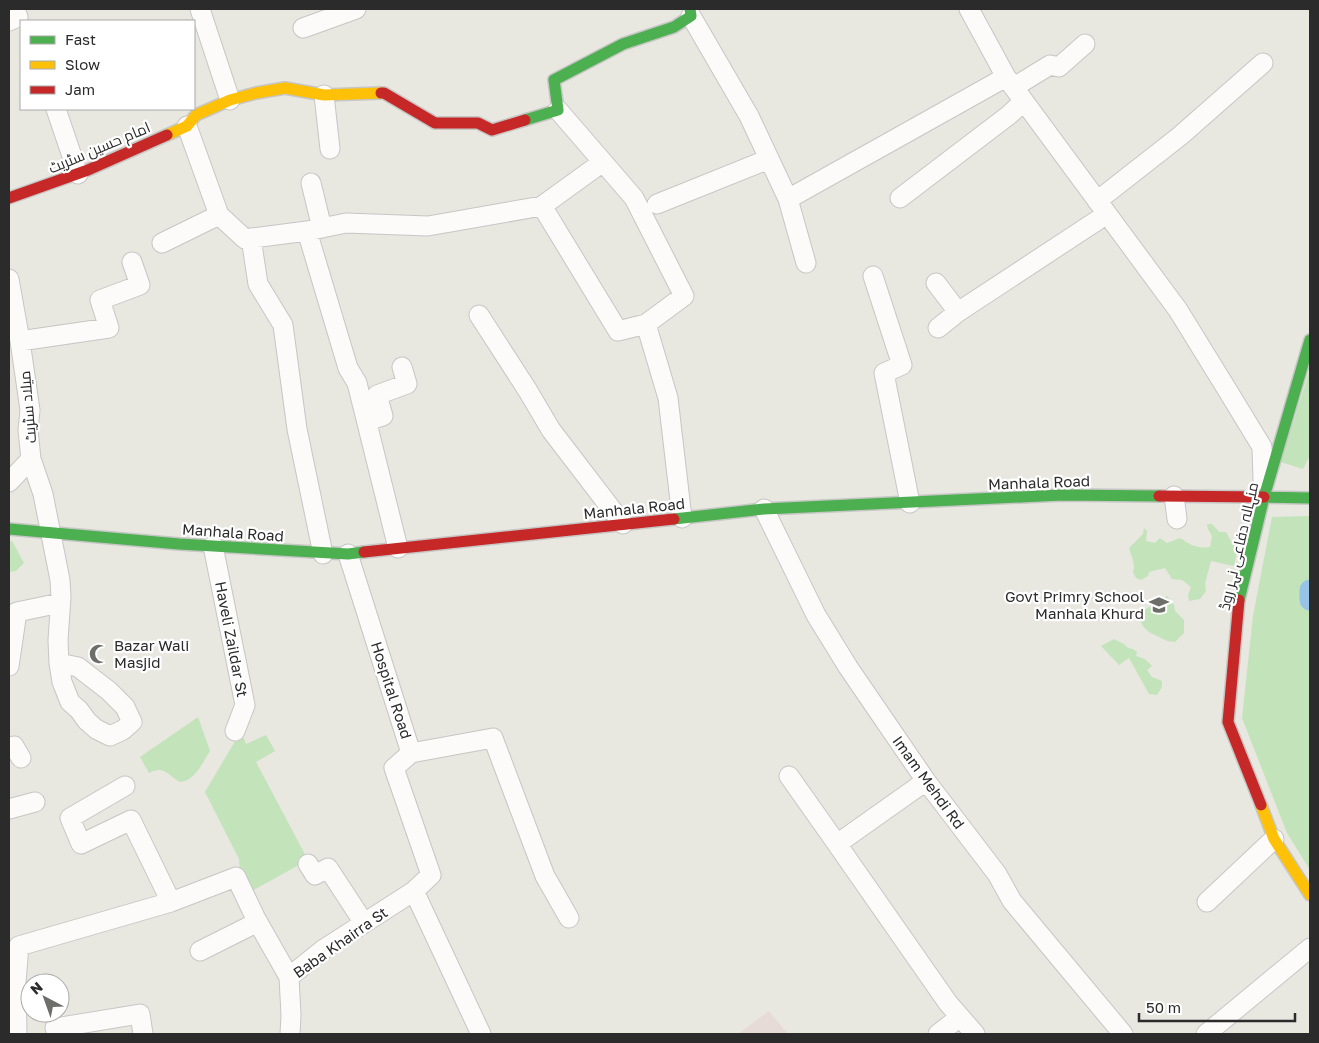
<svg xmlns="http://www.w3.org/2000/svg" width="1319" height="1043" font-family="'Golos Text',Cairo,sans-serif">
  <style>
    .medical { fill: #e6dbd6 }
    .green { fill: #c3e3bb }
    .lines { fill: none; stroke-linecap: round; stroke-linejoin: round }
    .canal { stroke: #97c3e7; stroke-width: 21 }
    .street-casing { stroke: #c6c6c5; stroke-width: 21 }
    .fast-casing { stroke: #c6c6c5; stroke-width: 14 }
    .slow-casing { stroke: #c6c6c5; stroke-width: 14 }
    .jam-casing { stroke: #c6c6c5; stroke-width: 14 }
    .street { stroke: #fcfbfa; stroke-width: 19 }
    .fast { stroke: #4caf50; stroke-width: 11 }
    .slow { stroke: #ffc107; stroke-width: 11 }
    .jam { stroke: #c62828; stroke-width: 11 }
    .labels { text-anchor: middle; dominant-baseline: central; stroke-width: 4.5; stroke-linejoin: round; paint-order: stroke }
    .street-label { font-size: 15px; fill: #2b2b2b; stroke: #fff }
    .poi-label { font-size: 15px; fill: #2b2b2b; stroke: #fff; text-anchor: end }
  </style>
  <rect width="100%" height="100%" fill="#e8e7e0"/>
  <path class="medical" d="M 769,1011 L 788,1034 L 738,1034 Z"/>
  <path class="green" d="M 1310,369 L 1310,455 L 1303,469 L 1281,462 Z
    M 1310,516 L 1310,870 L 1287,833 L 1242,718 L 1253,616 L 1272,517 Z
    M 1207,524 L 1212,524 L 1219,532 L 1226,532 L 1231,541 L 1238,546 L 1234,566 L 1211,561 L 1205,583 L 1206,591 L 1200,599 L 1189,601 L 1188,595 L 1191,587 L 1182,580 L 1172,579 L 1165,568 L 1149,572 L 1148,576 L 1141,580 L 1136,578 L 1133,572 C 1136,564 1131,556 1129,548 L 1143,534 L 1144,528 L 1147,531 L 1146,541 L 1155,543 L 1160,538 L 1167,543 L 1180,538 C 1191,545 1197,549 1210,547 L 1212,536 L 1208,529 Z
    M 9,541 L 12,541 L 24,563 L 16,571 L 9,572 Z
    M 1167,596 L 1174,605 L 1175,611 L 1184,620 L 1184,633 L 1175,642 C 1167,642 1164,639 1157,636 C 1147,632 1137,624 1141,612 Z
    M 1114,639 L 1124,644 L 1128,648 L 1133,649 L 1137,652 L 1136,656 L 1145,659 L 1152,666 L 1147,670 L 1152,677 L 1162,681 L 1162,687 L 1157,695 L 1149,694 L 1129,658 L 1119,665 L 1101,646 Z
    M 198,717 L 210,751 C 203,762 195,781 180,782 C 167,775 165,765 149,773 L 140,757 Z
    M 241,731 L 246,744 L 266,735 L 275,751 L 256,762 L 308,860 L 250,892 L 240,870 L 239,859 L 205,792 Z"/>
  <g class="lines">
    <path class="canal" d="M 1310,590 L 1310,600"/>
    <defs>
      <path id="street" d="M 200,9 L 230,100
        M 969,9 L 1006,77 L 1178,310 L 1231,396 L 1262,447 L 1263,480
        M 691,16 L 749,116 L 788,199 L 806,263
        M 9,21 L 18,17 L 15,9
        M 303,28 L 356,9
        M 1014,87 L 1050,65 L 1059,67 L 1085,44
        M 324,95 L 330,149
        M 56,109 L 78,174
        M 558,110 L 634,198 L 684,296 L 646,324 L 668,398 L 682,518
        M 187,126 L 219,215 L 245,239 L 307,231 L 346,223 L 428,226 L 542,206 L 600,164
        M 311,183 L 322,228
        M 900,198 L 1009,115 L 1024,101
        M 788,199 L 1006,77
        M 1097,201 L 1180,136 L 1263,63
        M 657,204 L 769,159
        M 542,206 L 618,331 L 646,324
        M 307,231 L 348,368 L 357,383 L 398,548
        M 251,238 L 258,284 L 283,325 L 297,429 L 323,554
        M 162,243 L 219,215
        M 873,276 L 902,365 L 884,373 L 910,503
        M 9,279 L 20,341 L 30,410 L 28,430 L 31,459 L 43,494 L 60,580 L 61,597 L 58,640 L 59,663 L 78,667 L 109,691 L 125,707 L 132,722 L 123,730 L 110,736 L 96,729 L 87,721 L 79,710 L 70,702 L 62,682 L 59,663
        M 936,283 L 958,312
        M 479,315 L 528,391 L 551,430 L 623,524
        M 938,328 L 958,312 L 1107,214
        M 20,341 L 109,328 L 100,300 L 140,285 L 132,262
        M 367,421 L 383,416 L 377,395 L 407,384 L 402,367
        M 9,482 L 31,459
        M 1174,496 L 1177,519
        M 764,509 L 816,615 L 848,667 L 926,781 L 997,874 L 1012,901 L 1123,1034
        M 213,546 L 245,705 L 235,731
        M 348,554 L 411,753 L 394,768 L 431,875 L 414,891 L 481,1034
        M 9,666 L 17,612 L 60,603
        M 9,747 L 14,746 L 21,758
        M 411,753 L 493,738 L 545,876 L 569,918
        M 789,776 L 837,844 L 926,781
        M 125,786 L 70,818 L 81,844 L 131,820 L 171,902
        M 9,809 L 35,802
        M 837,844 L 948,1003 L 975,1034
        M 308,864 L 315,875 L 328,868 L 364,923
        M 1207,902 L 1274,839
        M 200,951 L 258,922
        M 55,1028 L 140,1014 L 143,1034
        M 17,1034 L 16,982 L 19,946 L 171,902 L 236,877 L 256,919 L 289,977
        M 290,1034 L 291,1015 L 289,977 L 324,949 L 414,891
        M 938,1034 L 960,1017
        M 1206,1034 L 1310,948"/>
      <path id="fast" d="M 525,120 L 558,110 L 554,80 L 623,44 L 674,27 L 691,16 L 690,9
        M 1264,497 L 1310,498
        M 674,519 L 764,509 L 1062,495 L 1159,496
        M 9,529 L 179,544 L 348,554 L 364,552
        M 1239,600 L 1264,497 L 1310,340"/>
      <path id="slow" d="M 167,135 L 187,126 L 196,115 L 230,100 L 256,93 L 285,88 L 324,95 L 381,93
        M 1261,805 L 1274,839 L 1310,895"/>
      <path id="jam" d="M 381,93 L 384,93 L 435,123 L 478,123 L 492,130 L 525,120
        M 9,198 L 88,170 L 167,135
        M 1159,496 L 1264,497
        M 364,552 L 674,519
        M 1239,600 L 1228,722 L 1261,805"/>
    </defs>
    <use href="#street" class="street-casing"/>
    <use href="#fast" class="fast-casing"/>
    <use href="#slow" class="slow-casing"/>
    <use href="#jam" class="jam-casing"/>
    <use href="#street" class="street"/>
    <use href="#fast" class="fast"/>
    <use href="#slow" class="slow"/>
    <use href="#jam" class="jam"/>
  </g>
  <defs>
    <symbol id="school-bare" viewBox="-9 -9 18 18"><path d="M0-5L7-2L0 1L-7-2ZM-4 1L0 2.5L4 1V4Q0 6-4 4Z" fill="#6d6d6a" stroke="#fff" stroke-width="2.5" paint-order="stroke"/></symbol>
    <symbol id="mosque-bare" viewBox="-9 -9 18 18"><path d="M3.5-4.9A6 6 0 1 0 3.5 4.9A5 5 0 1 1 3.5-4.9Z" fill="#6d6d6a" stroke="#fff" stroke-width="2.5" paint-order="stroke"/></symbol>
  </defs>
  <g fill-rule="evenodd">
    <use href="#school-bare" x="1145" y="591" width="28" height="28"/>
    <use href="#mosque-bare" x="85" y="640" width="28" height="28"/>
  </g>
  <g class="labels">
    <g class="street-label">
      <text transform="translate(99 147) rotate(-23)">امام حسین سٹریٹ</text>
      <text transform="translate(27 407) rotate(-95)">میلاد سٹریٹ</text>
      <text transform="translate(1039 482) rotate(-2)">Manhala Road</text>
      <text transform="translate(634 508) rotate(-6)">Manhala Road</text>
      <text transform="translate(233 532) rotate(4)">Manhala Road</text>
      <text transform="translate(1238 546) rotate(-77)">منہالہ دفاعی نہر روڈ</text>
      <text transform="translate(232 639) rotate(79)">Haveli Zaildar St</text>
      <text transform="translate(392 690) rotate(72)">Hospital Road</text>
      <text transform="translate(929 782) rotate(54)">Imam Mehdi Rd</text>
      <text transform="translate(340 942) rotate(-35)">Baba Khairra St</text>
    </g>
    <g class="poi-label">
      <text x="1144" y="596">Govt Primry School<tspan x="1144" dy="17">Manhala Khurd</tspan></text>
      <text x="114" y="645" text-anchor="start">Bazar Wali<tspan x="114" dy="17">Masjid</tspan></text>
    </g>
  </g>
  <rect width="1319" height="1043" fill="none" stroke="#2b2b2b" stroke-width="20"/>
  <rect x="20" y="20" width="175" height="90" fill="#ffffff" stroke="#aaaaaa"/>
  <rect x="30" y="36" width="25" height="8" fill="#4caf50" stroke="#aaaaaa"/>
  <text x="65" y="45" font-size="15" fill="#2b2b2b">Fast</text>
  <rect x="30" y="61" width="25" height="8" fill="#ffc107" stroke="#aaaaaa"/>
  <text x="65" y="70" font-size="15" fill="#2b2b2b">Slow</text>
  <rect x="30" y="86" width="25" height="8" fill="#c62828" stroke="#aaaaaa"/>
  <text x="65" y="95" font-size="15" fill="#2b2b2b">Jam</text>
  <g transform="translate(45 998) rotate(319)"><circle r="24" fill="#ffffff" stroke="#aaaaaa"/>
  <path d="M0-4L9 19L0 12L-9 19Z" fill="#6d6d6a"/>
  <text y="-8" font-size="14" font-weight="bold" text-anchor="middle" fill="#2b2b2b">N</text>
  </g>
  <path d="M1139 1013v8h156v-8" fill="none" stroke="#2b2b2b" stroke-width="2.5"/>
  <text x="1146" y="1013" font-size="15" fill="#2b2b2b" stroke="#ffffff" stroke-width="4" paint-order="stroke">50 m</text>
</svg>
